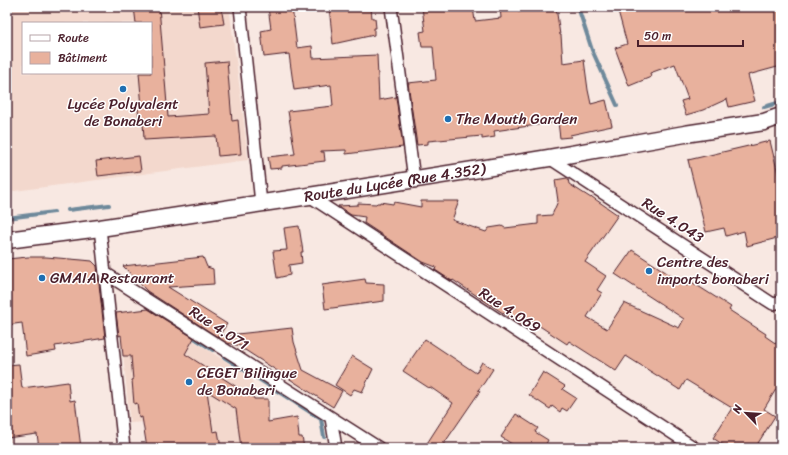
<svg xmlns="http://www.w3.org/2000/svg" width="788" height="455" font-family="Sriracha,sans-serif">
  <style>
    .built { fill: #f3d8cd; fill-rule: evenodd }
    .lines { fill: none; stroke-linecap: round; stroke-linejoin: round }
    .stream { stroke: #6e899b; stroke-width: 4 }
    .building { fill: #e8b19d; stroke: #4a1f2b }
    .street-casing { stroke: #4a1f2b; stroke-width: 14 }
    .secondary-casing { stroke: #4a1f2b; stroke-width: 19 }
    .street { stroke: #fff; stroke-width: 11 }
    .secondary { stroke: #fff; stroke-width: 16 }
    .poi-dot { fill: #1f6fb2; stroke: #fff; stroke-width: 1.5 }
    .labels { text-anchor: middle; dominant-baseline: central; stroke-width: 3; stroke-linejoin: round; paint-order: stroke }
    .poi-label { font-size: 15px; fill: #4a1f2b; stroke: #fff; text-anchor: start }
    .street-label { font-size: 15px; fill: #4a1f2b; stroke: #fff }
  </style>
  <rect width="100%" height="100%" fill="#f8e8e2"/>
  <filter id="ink" filterUnits="userSpaceOnUse"><feTurbulence type="fractalNoise" baseFrequency=".025" numOctaves="2"/><feDisplacementMap in="SourceGraphic" scale="8" xChannelSelector="R" yChannelSelector="G"/><feConvolveMatrix kernelMatrix="1 2 1 2 8 2 1 2 1" color-interpolation-filters="sRGB"/></filter>
  <g filter="url(#ink)">
    <path class="built" d="M 7,7 L 229,7 L 242,106 L 248,160 L 7,192 ZM 23,23 L 151,23 L 151,73 L 23,73 Z
      M 143,309 L 252,378 L 260,448 L 197,448 L 193,419 L 130,423 L 119,312 Z"/>
    <g class="lines">
      <path class="stream" d="M 578,7 L 592,50 L 617,105
        M 764,107 L 781,102
        M 68,210 L 109,205
        M 7,218 L 54,212
        M 154,312 L 213,350
        M 224,357 L 321,419 L 324,437
        M 326,447 L 326,448"/>
    </g>
    <path class="building" d="M 134,7 L 159,7 L 168,117 L 209,114 L 205,63 L 227,61 L 232,121 L 238,120 L 241,154 L 218,156 L 216,136 L 144,140 L 143,121 L 139,122 L 138,107 L 142,107 L 139,73 L 151,73 L 151,23 L 136,23 Z
      M 197,7 L 221,7 L 224,24 L 200,27 Z
      M 268,7 L 292,7 L 297,48 L 312,46 L 313,58 L 377,55 L 379,100 L 396,97 L 403,147 L 346,154 L 346,150 L 321,151 L 321,152 L 324,152 L 325,161 L 282,166 L 282,168 L 270,169 L 268,157 L 295,154 L 288,111 L 333,106 L 331,85 L 294,90 L 289,54 L 264,57 L 261,31 L 271,29 Z
      M 329,7 L 371,7 L 372,18 L 375,18 L 376,28 L 374,28 L 374,35 L 333,44 Z
      M 422,7 L 473,7 L 475,21 L 501,18 L 500,7 L 518,7 L 518,12 L 542,9 L 542,7 L 556,7 L 560,35 L 561,35 L 563,63 L 584,60 L 588,90 L 591,104 L 606,100 L 612,126 L 570,135 L 571,137 L 560,138 L 558,122 L 494,131 L 495,137 L 482,139 L 482,136 L 428,141 L 428,144 L 417,145 L 408,83 L 436,80 L 433,47 L 422,47 L 420,32 L 425,31 Z
      M 617,7 L 781,7 L 781,66 L 748,75 L 755,101 L 729,107 L 727,99 L 703,110 L 686,115 L 681,101 L 688,99 L 675,64 L 650,73 L 651,77 L 629,86 L 615,48 L 627,44 Z
      M 770,141 L 781,186 L 781,237 L 747,246 L 744,231 L 726,236 L 724,228 L 706,232 L 688,160 Z
      M 139,156 L 141,171 L 98,176 L 96,161 Z
      M 567,178 L 568,179 L 569,184 L 591,198 L 592,197 L 618,215 L 585,262 L 606,276 L 597,290 L 602,293 L 587,317 L 607,329 L 624,303 L 679,328 L 684,319 L 615,274 L 632,250 L 687,286 L 690,281 L 731,307 L 729,310 L 766,334 L 765,336 L 781,347 L 781,381 L 764,409 L 775,416 L 755,448 L 728,448 L 713,438 L 732,408 L 686,380 L 680,390 L 626,356 L 616,371 L 569,341 L 567,344 L 532,321 L 527,329 L 453,280 L 452,281 L 435,270 L 436,267 L 423,262 L 364,223 L 365,217 L 351,215 L 338,206 L 358,205 L 358,203 L 376,204 L 377,203 L 380,203 L 380,202 L 393,204 L 394,202 L 421,207 L 421,201 L 459,201 L 452,220 L 486,232 L 489,228 L 502,226 L 505,228 L 538,224 L 538,216 L 552,215 L 558,201 L 555,180 Z
      M 299,226 L 303,252 L 301,252 L 302,263 L 289,265 L 290,275 L 277,278 L 273,251 L 287,250 L 284,228 Z
      M 28,257 L 46,257 L 82,260 L 92,261 L 97,266 L 105,338 L 55,346 L 56,351 L 26,356 L 22,323 L 7,325 L 7,259 Z
      M 203,257 L 207,267 L 213,269 L 214,284 L 168,287 L 227,324 L 219,336 L 292,328 L 294,342 L 303,370 L 342,391 L 333,407 L 245,350 L 241,350 L 241,346 L 227,343 L 147,291 L 123,266 Z
      M 365,279 L 366,283 L 384,284 L 384,301 L 325,309 L 322,285 Z
      M 148,309 L 194,338 L 185,354 L 254,398 L 254,399 L 268,399 L 268,422 L 297,417 L 299,437 L 302,437 L 304,448 L 241,448 L 236,409 L 207,391 L 213,432 L 218,431 L 221,448 L 147,448 L 142,417 L 139,418 L 137,403 L 134,404 L 132,380 L 133,380 L 131,356 L 123,356 L 121,335 L 119,336 L 116,313 Z
      M 425,339 L 476,373 L 482,362 L 493,369 L 484,383 L 478,390 L 480,391 L 441,448 L 424,448 L 453,403 L 430,387 L 429,388 L 403,371 Z
      M 352,356 L 373,369 L 362,392 L 354,389 L 350,395 L 335,385 Z
      M 19,364 L 22,388 L 68,382 L 70,401 L 75,400 L 81,448 L 39,448 L 37,434 L 7,438 L 7,365 Z
      M 543,372 L 565,386 L 562,389 L 576,398 L 567,411 L 562,408 L 560,412 L 552,406 L 550,409 L 529,395 Z
      M 516,414 L 538,428 L 535,432 L 548,440 L 544,448 L 518,448 L 501,437 Z"/>
    <g class="lines">
      <defs>
        <path id="street" d="M 240,7 L 261,203
          M 391,7 L 414,179
          M 549,158 L 773,304 L 781,302
          M 309,196 L 695,448
          M 100,228 L 124,448
          M 105,273 L 379,448
          M 331,418 L 336,448"/>
        <g id="secondary">
          <path id="s1" d="M 7,240 L 100,228 L 309,196 L 549,158 L 685,134 L 764,122 L 781,116"/>
        </g>
      </defs>
      <use href="#street" class="street-casing"/>
      <use href="#secondary" class="secondary-casing"/>
      <use href="#street" class="street"/>
      <use href="#secondary" class="secondary"/>
    </g>
  </g>
  <g class="poi-dot">
    <circle cx="123" cy="89" r="4"/>
    <circle cx="448" cy="119" r="4"/>
    <circle cx="649" cy="271" r="4"/>
    <circle cx="42" cy="278" r="4"/>
    <circle cx="189" cy="382" r="4"/>
  </g>
  <g class="labels">
    <g class="poi-label">
      <text x="123" y="104" text-anchor="middle">Lycée Polyvalent<tspan x="123" dy="17">de Bonaberi</tspan></text>
      <text x="456" y="119">The Mouth Garden</text>
      <text x="657" y="262">Centre des<tspan x="657" dy="17">imports bonaberi</tspan></text>
      <text x="50" y="278">GMAIA Restaurant</text>
      <text x="197" y="373">CEGET Bilingue<tspan x="197" dy="17">de Bonaberi</tspan></text>
    </g>
    <g class="street-label">
      <text stroke="none"><textPath href="#s1" startOffset="392">Route du Lycée (Rue 4.352)</textPath></text>
      <text transform="translate(673 220) rotate(33)">Rue 4.043</text>
      <text transform="translate(510 310) rotate(33)">Rue 4.069</text>
      <text transform="translate(219 328) rotate(33)">Rue 4.071</text>
    </g>
  </g>
  <rect width="788" height="455" fill="none" stroke="#fff" stroke-width="24"/>
  <rect x="12" y="12" width="764" height="431" fill="none" stroke="#4a1f2b" stroke-width="1.5" filter="url(#ink)"/>
  <rect x="22" y="22" width="130" height="52" fill="#ffffff" stroke="#b7a5aa"/>
  <rect x="30" y="35" width="20" height="6" fill="#ffffff" stroke="#b7a5aa"/>
  <text x="58" y="42" font-size="12" fill="#4a1f2b">Route</text>
  <rect x="30" y="52" width="20" height="12" fill="#e8b19d" stroke="#b7a5aa"/>
  <text x="58" y="62" font-size="12" fill="#4a1f2b">Bâtiment</text>
  <g transform="translate(746 413) rotate(295)" stroke="#ffffff" stroke-width="3" paint-order="stroke">
  <path d="M0-3L7 15L0 10L-7 15Z" fill="#4a1f2b"/>
  <text y="-6" font-size="11" font-weight="bold" text-anchor="middle" fill="#4a1f2b">N</text>
  </g>
  <path d="M638 40v6h105v-6" fill="none" stroke="#4a1f2b" stroke-width="2"/>
  <text x="644" y="40" font-size="12" fill="#4a1f2b" stroke="#ffffff" stroke-width="3" paint-order="stroke">50 m</text>
</svg>
